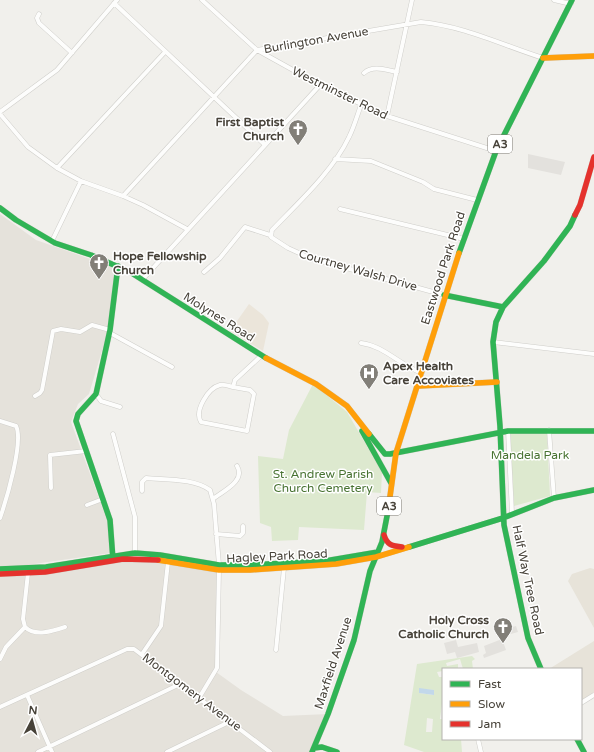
<svg xmlns="http://www.w3.org/2000/svg" width="594" height="752" font-family="'Varela Round',sans-serif">
  <style>
    .residential { fill: #e5e2db }
    .commercial { fill: #ebe5da }
    .education { fill: #e7e3d9 }
    .green { fill: #dde9cf; fill-rule: evenodd }
    .parking { fill: #e3e1dd }
    .water { fill: #c2d8ea }
    .lines { fill: none; stroke-linecap: round; stroke-linejoin: round }
    .street-casing { stroke: #cfceca; stroke-width: 5 }
    .fast-casing { stroke: #d0cdc4; stroke-width: 6 }
    .slow-casing { stroke: #d0cdc4; stroke-width: 6 }
    .jam-casing { stroke: #d0cdc4; stroke-width: 6 }
    .street { stroke: #fdfdfc; stroke-width: 4 }
    .fast { stroke: #30b455; stroke-width: 5.5 }
    .slow { stroke: #ff9f0a; stroke-width: 5.5 }
    .jam { stroke: #e5322d; stroke-width: 5.5 }
    .labels { text-anchor: middle; dominant-baseline: central; stroke-width: 3; stroke-linejoin: round; paint-order: stroke }
    .shield { fill: #fff; stroke: #7e7b74; stroke-width: 1 }
    .shield-label { font-size: 11px; font-weight: bold; fill: #474239 }
    .street-label { font-size: 12px; fill: #474239; stroke: #fff }
    .poi-label { font-size: 12px; font-weight: bold; fill: #474239; stroke: #fff; text-anchor: end }
    .park-label { font-size: 12px; fill: #487332; stroke: #fff }
  </style>
  <rect width="100%" height="100%" fill="#f1f0ec"/>
  <path class="residential" d="M 0,214 L 36,240 L 116,268 L 107,334 L 89,394 L 78,404 L 71,422 L 107,520 L 111,553 L 27,565 L 0,566 Z
    M 133,555 L 219,570 L 216,672 L 241,690 L 283,716 L 328,714 L 312,752 L 0,752 L 0,571 Z"/>
  <path class="commercial" d="M 249,304 L 263,315 L 269,323 L 263,351 L 230,331 Z"/>
  <path class="education" d="M 590,568 L 594,569 L 594,628 L 568,581 L 572,574 Z
    M 594,641 L 594,692 L 581,701 L 581,669 L 549,669 Z"/>
  <path class="green" d="M 313,384 L 347,412 L 382,472 L 381,493 L 367,492 L 364,530 L 299,527 L 298,540 L 272,541 L 271,527 L 260,523 L 258,456 L 283,459 L 289,430 Z
    M 510,434 L 547,434 L 550,496 L 514,506 Z
    M 472,656 L 475,659 L 472,661 L 473,669 L 463,669 L 460,659 L 446,663 L 447,666 L 458,664 L 458,668 L 443,669 L 443,671 L 437,672 L 439,677 L 443,677 L 443,704 L 442,704 L 440,719 L 442,719 L 443,739 L 461,739 L 462,752 L 424,752 L 404,745 L 417,664 ZM 419,689 L 434,690 L 434,695 L 419,693 ZM 427,718 L 433,719 L 432,732 L 426,732 Z"/>
  <path class="parking" d="M 528,154 L 565,162 L 561,175 L 528,168 Z
    M 516,626 L 518,632 L 504,636 L 502,630 Z
    M 502,639 L 506,650 L 484,658 L 483,655 L 486,653 L 484,646 Z
    M 456,640 L 458,647 L 477,643 L 479,652 L 457,658 L 455,652 L 447,654 L 444,643 Z"/>
  <path class="water" d="M 419,688 L 434,690 L 434,695 L 419,693 Z"/>
  <g class="lines">
    <defs>
      <path id="street" d="M 202,0 L 257,50 L 320,85 L 387,116 L 496,151
        M 554,0 L 571,4
        M 114,3 L 265,145
        M 39,14 L 37,18 L 39,23 L 72,53
        M 364,73 C 373,65 386,70 397,72
        M 361,105 C 357,116 354,127 349,137 C 333,171 298,203 272,230 L 271,237 L 288,248 L 310,258 L 444,295
        M 0,112 L 57,70 L 117,0
        M 0,114 L 28,147 L 57,168 L 81,181 L 123,196 L 143,205 L 187,229
        M 387,116 L 412,0
        M 335,159 L 371,161 L 423,182 L 434,189 L 477,200
        M 57,168 L 165,52
        M 123,196 L 257,50 L 421,22 C 464,26 502,45 543,58
        M 340,209 L 464,239
        M 52,241 L 81,181
        M 204,272 L 220,258 L 245,227 L 270,235
        M 142,280 L 320,85
        M 110,333 L 172,367
        M 493,342 L 594,354
        M 361,343 C 385,346 399,365 422,373
        M 233,387 C 229,386 224,384 220,385 C 208,388 194,411 201,422 L 247,431 L 254,394 L 250,390 L 233,387 L 235,380 L 261,356
        M 96,394 L 101,401 L 120,407
        M 35,396 L 40,393 L 42,390 L 53,331 L 61,329 L 80,332 L 92,325 L 110,330
        M 0,421 L 16,426 C 24,441 6,501 0,518
        M 549,430 L 554,498
        M 508,431 L 512,513
        M 113,434 L 135,517 L 135,553
        M 51,488 L 50,455 L 86,451
        M 142,491 L 142,482 L 146,478 C 166,480 193,478 210,490 L 214,504 L 219,565
        M 213,499 C 223,491 246,481 237,466
        M 87,505 L 103,499
        M 216,534 L 240,536 L 243,533 L 243,526
        M 28,573 L 23,619 L 25,627 C 35,637 53,631 65,627
        M 276,650 L 284,568
        M 142,654 L 161,626 L 168,562
        M 0,659 L 6,647 L 25,627
        M 27,695 L 52,752
        M 199,698 L 217,668 L 219,570
        M 581,703 L 594,695
        M 0,707 L 127,649 L 134,649 L 270,752
        M 478,739 L 481,752
        M 38,752 L 180,684
        M 167,752 L 231,721"/>
      <path id="fast" d="M 0,208 L 16,220 L 55,243 L 91,255 L 130,272 L 266,358
        M 459,253 L 496,151 L 572,0
        M 444,295 L 503,307
        M 362,431 L 391,483
        M 369,434 L 385,454 L 390,454 L 508,431 L 594,431
        M 409,547 L 503,518 L 554,498 L 594,490
        M 113,560 L 110,520 L 76,421 L 78,414 L 96,394 L 110,330 L 118,266
        M 0,569 L 46,567 L 135,553 L 160,555 L 219,565 L 250,565 L 325,561 L 378,552
        M 541,669 L 528,638 L 504,525 L 500,426 L 493,342 L 496,322 L 503,307 L 544,261 L 570,226 L 575,215
        M 577,739 L 584,752
        M 314,748 L 322,747 L 337,752
        M 312,752 L 328,714 L 354,640 L 370,571 L 382,542 L 388,511"/>
      <path id="slow" d="M 543,58 L 594,56
        M 266,358 L 316,384 L 347,406 L 369,434
        M 418,386 L 497,382
        M 388,511 L 396,453 L 459,253
        M 158,560 L 219,570 L 250,570 L 336,564 L 376,557 L 409,547"/>
      <path id="jam" d="M 575,215 L 580,205 L 594,157
        M 384,535 C 387,545 392,546 402,547
        M 0,574 L 45,572 L 123,559 L 158,560"/>
    </defs>
    <use href="#street" class="street-casing"/>
    <use href="#fast" class="fast-casing"/>
    <use href="#slow" class="slow-casing"/>
    <use href="#jam" class="jam-casing"/>
    <use href="#street" class="street"/>
    <use href="#fast" class="fast"/>
    <use href="#slow" class="slow"/>
    <use href="#jam" class="jam"/>
  </g>
  <defs>
    <symbol id="church-pin" viewBox="-11 -11 22 30"><path d="M0 17L-7.5 6A9.5 9.5 0 1 1 7.5 6Z" fill="#827f78" stroke="#fff"/><path d="M-1.2-6h2.4v3.5h3.3v2.4h-3.3V6h-2.4V-.1h-3.3v-2.4h3.3Z" fill="#fff"/></symbol>
    <symbol id="hospital-pin" viewBox="-11 -11 22 30"><path d="M0 17L-7.5 6A9.5 9.5 0 1 1 7.5 6Z" fill="#827f78" stroke="#fff"/><path d="M-5-5h3v3.5h4V-5h3V5h-3V1.5h-4V5h-3Z" fill="#fff"/></symbol>
  </defs>
  <g fill-rule="evenodd">
    <use href="#church-pin" x="287" y="118" width="22" height="30"/>
    <use href="#church-pin" x="88" y="252" width="22" height="30"/>
    <use href="#hospital-pin" x="358" y="362" width="22" height="30"/>
    <use href="#church-pin" x="492" y="616" width="22" height="30"/>
  </g>
  <g class="labels">
    <g class="shield">
      <rect x="488" y="135" width="24" height="18" rx="3"/>
      <rect x="377" y="497" width="24" height="18" rx="3"/>
    </g>
    <g class="shield-label">
      <text x="500" y="144">A3</text>
      <text x="389" y="506">A3</text>
    </g>
    <g class="street-label">
      <text transform="translate(316 40) rotate(-10)">Burlington Avenue</text>
      <text transform="translate(340 93) rotate(26)">Westminster Road</text>
      <text transform="translate(443 268) rotate(-72)">Eastwood Park Road</text>
      <text transform="translate(358 270) rotate(16)">Courtney Walsh Drive</text>
      <text transform="translate(219 317) rotate(32)">Molynes Road</text>
      <text transform="translate(277 556) rotate(-3)">Hagley Park Road</text>
      <text transform="translate(528 580) rotate(78)">Half Way Tree Road</text>
      <text transform="translate(333 663) rotate(-72)">Maxfield Avenue</text>
      <text transform="translate(192 692) rotate(37)">Montgomery Avenue</text>
    </g>
    <g class="poi-label">
      <text x="284" y="122">First Baptist<tspan x="284" dy="14">Church</tspan></text>
      <text x="113" y="256" text-anchor="start">Hope Fellowship<tspan x="113" dy="14">Church</tspan></text>
      <text x="383" y="366" text-anchor="start">Apex Health<tspan x="383" dy="14">Care Accoviates</tspan></text>
      <text x="489" y="620">Holy Cross<tspan x="489" dy="14">Catholic Church</tspan></text>
    </g>
    <g class="park-label">
      <text x="530" y="455">Mandela Park</text>
      <text x="323" y="474">St. Andrew Parish<tspan x="323" dy="14">Church Cemetery</tspan></text>
    </g>
  </g>
  <rect x="442" y="668" width="140" height="72" fill="#ffffff" stroke="#b5b3b0"/>
  <rect x="450" y="681" width="20" height="6" fill="#30b455" stroke="#b5b3b0"/>
  <text x="478" y="688" font-size="12" fill="#474239">Fast</text>
  <rect x="450" y="701" width="20" height="6" fill="#ff9f0a" stroke="#b5b3b0"/>
  <text x="478" y="708" font-size="12" fill="#474239">Slow</text>
  <rect x="450" y="721" width="20" height="6" fill="#e5322d" stroke="#b5b3b0"/>
  <text x="478" y="728" font-size="12" fill="#474239">Jam</text>
  <g transform="translate(32 720) rotate(6)" stroke="#ffffff" stroke-width="3" paint-order="stroke">
  <path d="M0-3L7 15L0 10L-7 15Z" fill="#474239"/>
  <text y="-6" font-size="11" font-weight="bold" text-anchor="middle" fill="#474239">N</text>
  </g>
</svg>
